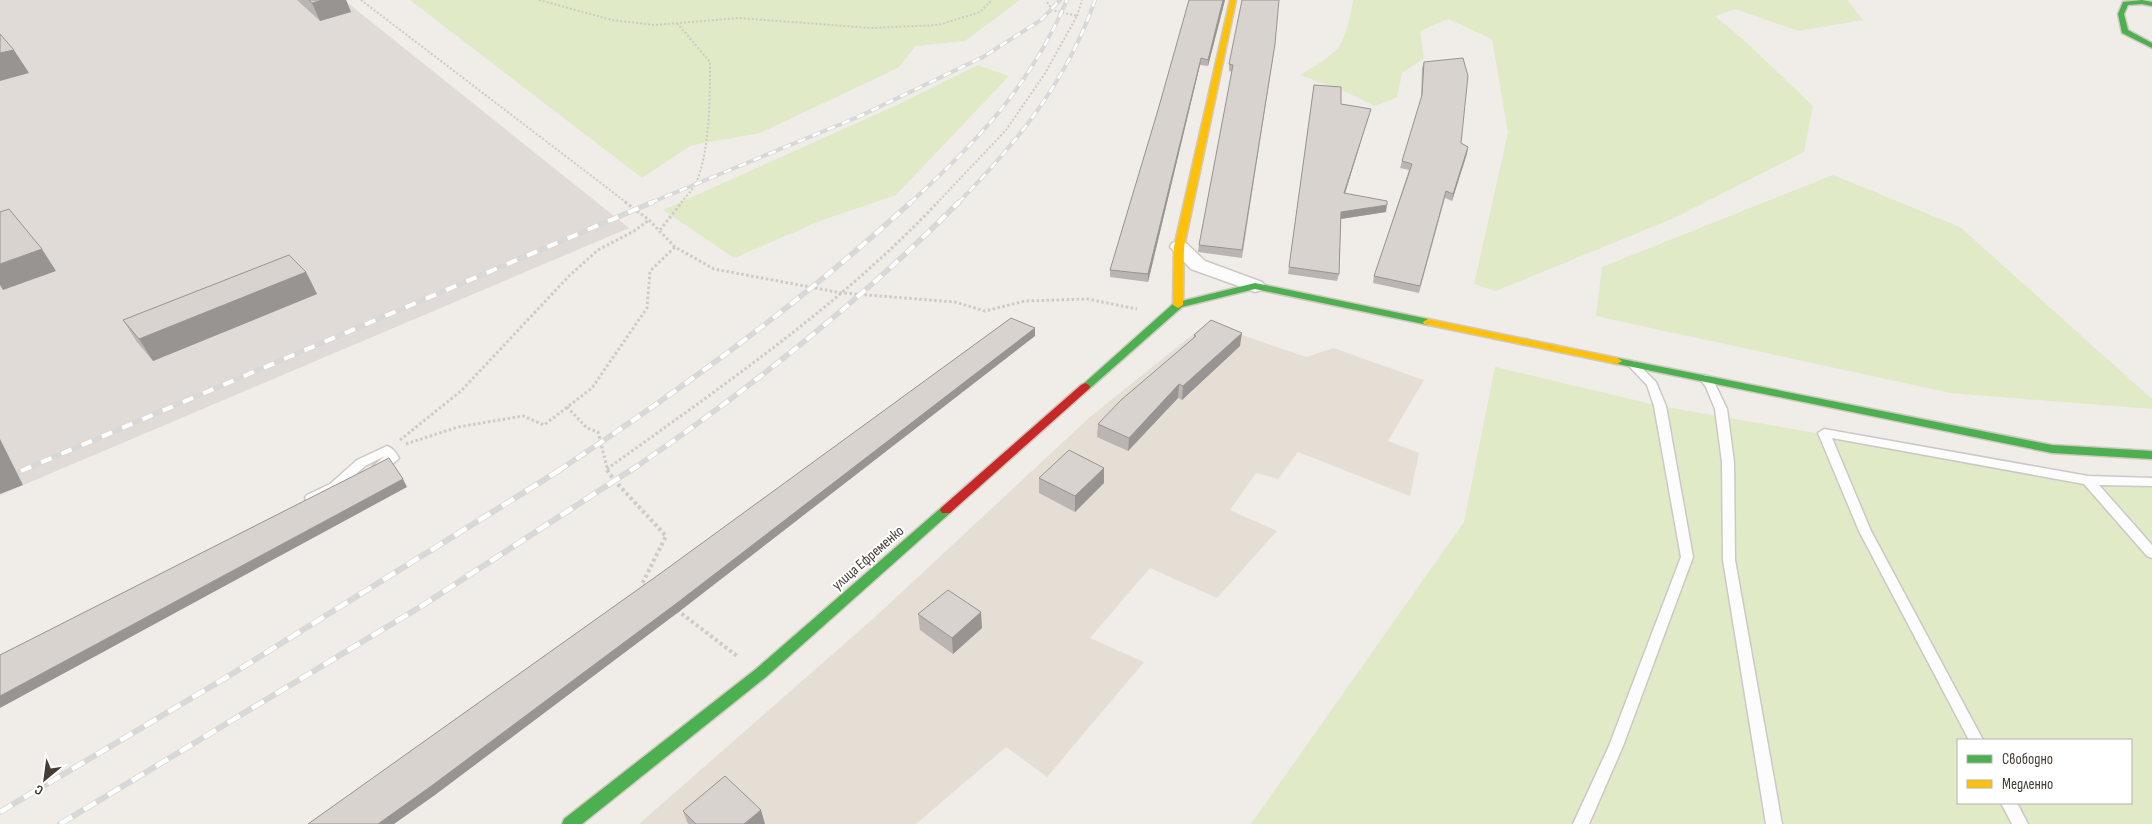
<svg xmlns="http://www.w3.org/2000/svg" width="2152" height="824" font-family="'Sofia Sans Condensed',sans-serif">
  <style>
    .residential { fill: #e4ded5 }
    .industrial { fill: #e0dbd6 }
    .green { fill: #e0eac7; fill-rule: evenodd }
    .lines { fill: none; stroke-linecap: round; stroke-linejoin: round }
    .lane-casing { stroke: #ccc8c4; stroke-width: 3 }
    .street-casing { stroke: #ccc8c4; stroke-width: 3 }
    .fast-casing { stroke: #d0c9bf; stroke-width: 3 }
    .slow-casing { stroke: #d0c9bf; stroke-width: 3 }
    .jam-casing { stroke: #d0c9bf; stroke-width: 3 }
    .path-far2 { stroke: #cecac6; stroke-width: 2; stroke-dasharray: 2 2; stroke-linecap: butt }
    .path-far1 { stroke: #cecac6; stroke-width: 3; stroke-dasharray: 2.5 2.5; stroke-linecap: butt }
    .path { stroke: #cecac6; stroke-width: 4; stroke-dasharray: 3 3; stroke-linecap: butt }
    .lane { fill: #fdfcfc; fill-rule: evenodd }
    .street { fill: #fdfcfc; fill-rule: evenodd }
    .fast { fill: #4caf50; fill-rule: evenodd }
    .slow { fill: #ffc107; fill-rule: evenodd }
    .jam { fill: #c62828; fill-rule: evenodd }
    .rail-far2-casing { stroke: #d9d8d8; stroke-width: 4 }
    .rail-far1-casing { stroke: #d9d8d8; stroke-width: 5.5 }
    .rail-casing { stroke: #d9d8d8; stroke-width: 6 }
    .rail-far2 { stroke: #fff; stroke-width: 2.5; stroke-dasharray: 8; stroke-linecap: butt }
    .rail-far1 { stroke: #fff; stroke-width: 4; stroke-dasharray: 11; stroke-linecap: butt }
    .rail { stroke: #fff; stroke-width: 4.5; stroke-dasharray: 14; stroke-linecap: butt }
    .wall { fill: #bab5b2 }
    .shaded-wall { fill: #979491 }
    .building { fill: #d8d3cf; stroke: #979491 }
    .labels { text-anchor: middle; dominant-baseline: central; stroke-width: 4; stroke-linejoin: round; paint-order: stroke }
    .street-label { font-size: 15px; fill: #453d34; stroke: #fff }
  </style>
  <rect width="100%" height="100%" fill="#f0ece8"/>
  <path class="residential" d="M 1207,323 L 1306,357 L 1333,348 L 1424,380 L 1388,441 L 1419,453 L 1410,496 L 1298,452 L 1278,479 L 1256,473 L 1230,510 L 1277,531 L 1217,598 L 1150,568 L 1090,638 L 1144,662 L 1047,777 L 1006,747 L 916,824 L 639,824 L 875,617 L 1090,417 Z"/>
  <path class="industrial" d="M 0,0 L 344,0 L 629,228 L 0,495 Z"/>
  <path class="green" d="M 410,0 L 1020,0 L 965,41 L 916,46 L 898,68 L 760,133 L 692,145 L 642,178 Z
    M 1353,0 L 1847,0 L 1863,20 L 1798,31 L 1735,9 L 1715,16 L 1746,42 L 1813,106 L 1804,152 L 1674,218 L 1496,291 L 1474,284 L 1508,133 L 1492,39 L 1448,19 L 1420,31 L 1424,58 L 1402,73 L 1397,97 L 1375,106 L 1348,93 L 1300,75 C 1313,67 1328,59 1338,48 C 1345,40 1352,11 1353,0 Z
    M 978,65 L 1009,76 L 896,195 L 825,219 L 734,258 L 663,210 L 895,106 Z
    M 1833,175 L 1960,227 L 2152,399 L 2152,409 L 1950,393 L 1596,316 L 1602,267 Z
    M 1495,367 L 1660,406 L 2088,480 L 2152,482 L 2152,824 L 1251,824 L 1464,522 ZM 1958,740 L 2131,740 L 2131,803 L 1958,803 Z"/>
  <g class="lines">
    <defs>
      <path id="lane" d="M 1632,361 L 1636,362 L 1656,382 L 1666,406 L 1693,557 L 1623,746 L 1589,824 L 1573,824 L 1609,746 L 1681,557 L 1654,406 L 1647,385 L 1627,364 Z
        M 1704,375 L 1708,376 L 1715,384 L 1727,409 L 1734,462 L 1735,560 L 1782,824 L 1766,824 L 1723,560 L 1722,462 L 1715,409 L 1706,387 L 1699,378 Z
        M 1824,429 L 2088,476 L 2152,478 L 2152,486 L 2099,485 L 2152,545 L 2152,558 L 2147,556 L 2084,484 L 1832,438 L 1871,531 L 1983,740 L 1969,740 L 1859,531 L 1818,433 Z
        M 387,446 C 393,448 396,453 399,458 C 394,464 383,471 375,469 L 373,466 L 385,456 L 365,466 L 354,476 L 356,479 L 354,482 L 315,501 L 307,501 L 305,498 L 307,495 L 330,484 L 357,460 Z
        M 2001,803 L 2017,803 L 2028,824 L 2012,824 Z"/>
      <path id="street" d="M 1179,241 L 1186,243 L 1205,261 L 1262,282 L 1265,286 L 1262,290 L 1255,292 L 1191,269 L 1170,247 L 1172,243 Z"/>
      <path id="fast" d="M 2142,0 L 2152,2 L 2152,6 L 2142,4 L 2128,5 L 2124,14 L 2128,30 L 2152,43 L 2152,48 L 2122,33 L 2118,14 L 2123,2 Z
        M 1255,283 L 1428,319 L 1433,322 L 1428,325 L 1255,289 L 1182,307 L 1089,389 L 1081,389 L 1080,387 L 1174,303 Z
        M 1617,358 L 2052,445 L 2152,451 L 2152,459 L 2052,453 L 1613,363 L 1612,361 Z
        M 946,506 L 950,507 L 952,510 L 950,513 L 766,677 L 582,824 L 562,824 L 564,819 L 756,669 L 942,507 Z"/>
      <path id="slow" d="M 1230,0 L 1236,0 L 1184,247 L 1183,305 L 1178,308 L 1173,305 L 1174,247 Z
        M 1428,319 L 1617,358 L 1622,361 L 1617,364 L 1424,324 L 1423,322 Z"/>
      <path id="jam" d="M 1085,383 L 1089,385 L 1090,387 L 1089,389 L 950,513 L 942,513 L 940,510 L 942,507 L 1081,385 Z"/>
    </defs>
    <use href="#lane" class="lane-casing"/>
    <use href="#street" class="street-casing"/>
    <use href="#fast" class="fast-casing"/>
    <use href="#slow" class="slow-casing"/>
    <use href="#jam" class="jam-casing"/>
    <path class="path-far2" d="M 361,0 L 627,203
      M 539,0 L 612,20 L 655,25 L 739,18 L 871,28 L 938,25 L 980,12 L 992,0
      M 1077,16 L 1082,0
      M 677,23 L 710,62 C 710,96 710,154 695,185 C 692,191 685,197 681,203
      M 937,203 L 1006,130 L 1044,75 L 1077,16 L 1052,10 L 1046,0"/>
    <path class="path-far1" d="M 625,202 L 649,220 L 675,247 L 714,269 L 842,293 L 955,302 L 985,311 L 1025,301 L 1088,299 L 1137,309
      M 660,230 L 682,202
      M 567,407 L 587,428 L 598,432 L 608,471
      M 400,440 L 461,391 L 569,276 L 598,250 L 634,231 L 649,220
      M 406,444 L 458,427 L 523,416 L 544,425 L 592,388 L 647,308 L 650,271 L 675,247
      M 607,469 C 722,386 840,306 938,202"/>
    <path class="path" d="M 607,470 L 615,481 L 666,536 L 642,584 L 646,587
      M 677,610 L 737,656"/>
    <use href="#lane" class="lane"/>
    <use href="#street" class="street"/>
    <use href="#fast" class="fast"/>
    <use href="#slow" class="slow"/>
    <use href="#jam" class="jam"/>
    <defs>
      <path id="rail-far2" d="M 650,203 L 858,117 L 983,57 L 1041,20 L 1060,0
        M 910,203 C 978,141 1030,86 1067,0
        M 958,203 C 1017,143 1067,81 1095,0"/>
      <path id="rail-far1" d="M 21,471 L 653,202
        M 558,471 C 682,389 802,302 911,202
        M 630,471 C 747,391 859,303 959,202"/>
      <path id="rail" d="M 0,480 L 24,470
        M 0,812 L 227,677 L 560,470
        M 60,824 L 420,607 L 631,470"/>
    </defs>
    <use href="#rail-far2" class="rail-far2-casing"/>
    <use href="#rail-far1" class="rail-far1-casing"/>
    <use href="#rail" class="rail-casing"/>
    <use href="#rail-far2" class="rail-far2"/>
    <use href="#rail-far1" class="rail-far1"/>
    <use href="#rail" class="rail"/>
  </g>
  <path class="wall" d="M 297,0 L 346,0 L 351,12 L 320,21 Z
    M 1189,0 L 1225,0 L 1208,66 L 1200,65 L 1148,282 L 1110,277 L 1110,270 L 1158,110 Z
    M 1274,51 L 1242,258 L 1198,252 L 1199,245 L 1232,72 L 1229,71 L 1229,64 Z
    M 1424,62 L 1461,143 L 1468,147 L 1452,201 L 1445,198 L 1419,293 L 1373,283 L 1374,276 L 1409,170 L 1400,168 L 1402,161 L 1421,99 L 1422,68 Z
    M 1314,85 L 1341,104 L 1371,109 L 1369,115 L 1345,193 L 1386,212 L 1341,219 L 1339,274 L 1337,281 L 1288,274 Z
    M 306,272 L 317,294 L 153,361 L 137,342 L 123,320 Z
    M 1194,335 L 1240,346 L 1182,400 L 1178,398 L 1128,451 L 1097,437 L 1098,424 L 1194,337 Z
    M 1039,478 L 1104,483 L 1075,512 L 1039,493 Z
    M 918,614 L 982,628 L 953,654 L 920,630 Z
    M 683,811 L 765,824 L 688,824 Z"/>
  <path class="shaded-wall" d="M 323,0 L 346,0 L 351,12 L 320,21 L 312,3 Z
    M 1223,0 L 1225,0 L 1208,66 L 1208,60 Z
    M 14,50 L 29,73 L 0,81 L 0,53 Z
    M 1201,58 L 1200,65 L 1148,282 L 1148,274 Z
    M 1371,109 L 1369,115 L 1343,200 L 1344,193 Z
    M 1468,147 L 1467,154 L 1452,201 L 1453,194 Z
    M 1387,205 L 1386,212 L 1340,219 L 1341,212 Z
    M 42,249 L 56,271 L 3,290 L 0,285 L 0,264 Z
    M 306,272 L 317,294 L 153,361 L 139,339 Z
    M 1035,328 L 1035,336 L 680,611 L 435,795 L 394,824 L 378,824 Z
    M 1242,333 L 1240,346 L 1182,400 L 1183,386 Z
    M 1179,384 L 1178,398 L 1128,451 L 1129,438 Z
    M 0,439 L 23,485 L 0,494 Z
    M 1104,468 L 1104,483 L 1075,512 L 1075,496 Z
    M 403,479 L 407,487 L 0,708 L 0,696 Z
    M 981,612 L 982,628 L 953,654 L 952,638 Z
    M 761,810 L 765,824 L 744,824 Z"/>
  <path class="building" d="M 309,0 L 323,0 L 312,3 Z
    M 1189,0 L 1223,0 L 1208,60 L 1201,58 L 1148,274 L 1110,270 L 1158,110 Z
    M 1242,0 L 1279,0 L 1275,44 L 1242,250 L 1199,245 L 1233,65 L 1229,64 Z
    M 0,34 L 14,50 L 0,53 Z
    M 1463,58 L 1468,76 L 1461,143 L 1468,147 L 1453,194 L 1446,191 L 1420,286 L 1374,276 L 1412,164 L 1402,161 L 1422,95 L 1424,62 Z
    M 1314,85 L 1341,87 L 1341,104 L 1371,109 L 1344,193 L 1387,201 L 1387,205 L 1341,212 L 1339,274 L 1289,267 Z
    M 9,209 L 42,249 L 0,264 L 0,212 Z
    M 289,255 L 306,272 L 139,339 L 123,320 Z
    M 1011,318 L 1035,328 L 677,603 L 430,787 L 378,824 L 308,824 L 661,573 Z
    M 1211,320 L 1242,333 L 1183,386 L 1179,384 L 1129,438 L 1098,424 L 1121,400 L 1196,336 L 1194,335 Z
    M 1069,450 L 1104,468 L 1075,496 L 1039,478 Z
    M 389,458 L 403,479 L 0,696 L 0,655 Z
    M 948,590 L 981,612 L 952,638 L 918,614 Z
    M 725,776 L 761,810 L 744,824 L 696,824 L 683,811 Z"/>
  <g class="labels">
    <g class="street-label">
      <text transform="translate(868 558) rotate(-41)">улица Ефременко</text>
    </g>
  </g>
  <rect x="1957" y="739" width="175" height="65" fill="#ffffff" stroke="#b5b1ae"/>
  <rect x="1967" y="755" width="25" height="8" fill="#4caf50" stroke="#b5b1ae"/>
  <text x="2002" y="764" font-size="15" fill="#453d34">Свободно</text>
  <rect x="1967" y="780" width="25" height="8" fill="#ffc107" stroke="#b5b1ae"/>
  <text x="2002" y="789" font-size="15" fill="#453d34">Медленно</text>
  <g transform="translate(45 779) rotate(209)" stroke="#ffffff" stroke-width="4" paint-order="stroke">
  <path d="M0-4L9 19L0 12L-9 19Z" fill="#453d34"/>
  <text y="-8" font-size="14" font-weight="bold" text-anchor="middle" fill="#453d34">С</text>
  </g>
</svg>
